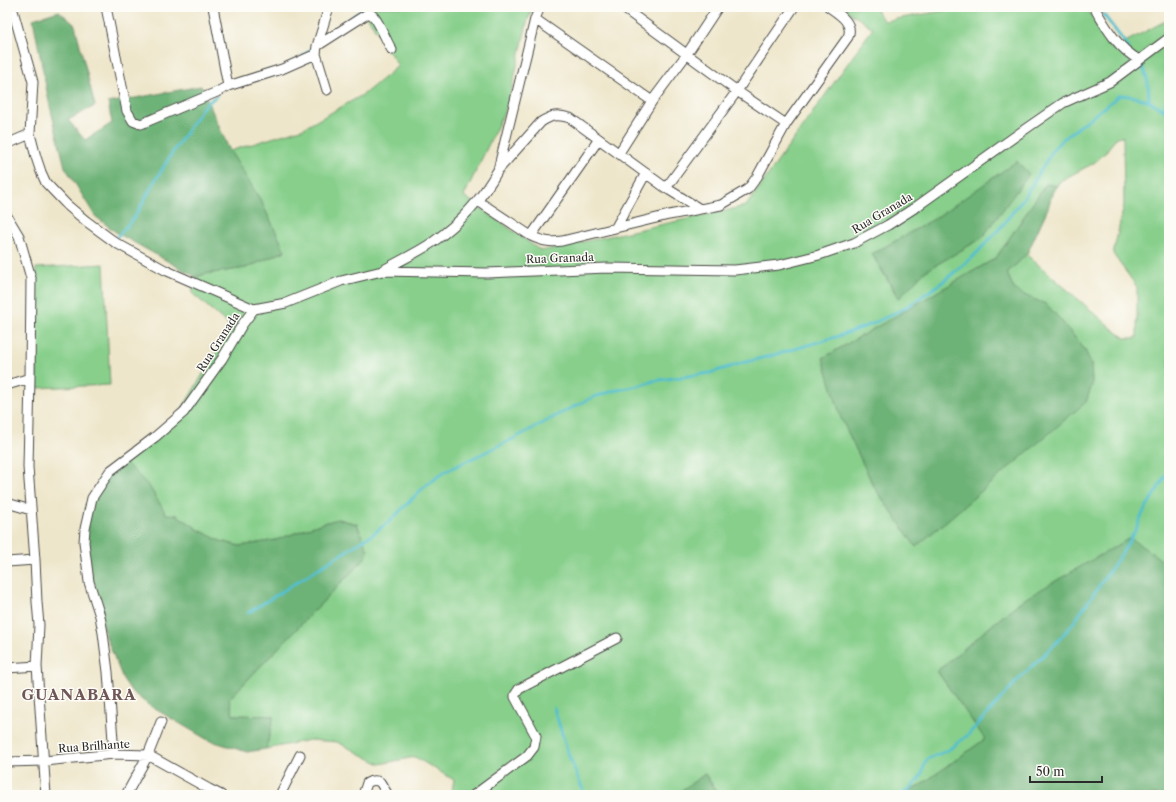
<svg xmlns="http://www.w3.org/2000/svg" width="1176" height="802" font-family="'Libre Caslon Text',serif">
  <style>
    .green { fill: #87cf8b; stroke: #597d5b; fill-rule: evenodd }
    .forest { fill: #6db277; stroke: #4c6e51 }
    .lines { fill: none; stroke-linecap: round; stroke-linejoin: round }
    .stream { stroke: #53bfcd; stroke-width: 3 }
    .minor-casing { stroke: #484743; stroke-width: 11 }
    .minor { stroke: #fff; stroke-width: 9 }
    .labels { text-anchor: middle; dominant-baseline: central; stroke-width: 3; stroke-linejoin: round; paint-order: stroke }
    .street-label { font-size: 11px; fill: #2b2b2b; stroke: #fdfcf7 }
    .district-label { font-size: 15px; font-weight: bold; letter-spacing: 1px; fill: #705757; stroke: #fdfcf7 }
  </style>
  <rect width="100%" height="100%" fill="#fdfcf7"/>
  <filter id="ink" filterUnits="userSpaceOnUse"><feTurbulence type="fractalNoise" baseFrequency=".025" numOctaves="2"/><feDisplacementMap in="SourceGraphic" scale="8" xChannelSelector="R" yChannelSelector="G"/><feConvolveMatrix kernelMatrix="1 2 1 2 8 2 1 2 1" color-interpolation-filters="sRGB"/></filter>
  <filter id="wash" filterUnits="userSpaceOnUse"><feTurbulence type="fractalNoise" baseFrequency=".012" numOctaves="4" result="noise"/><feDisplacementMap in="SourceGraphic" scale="16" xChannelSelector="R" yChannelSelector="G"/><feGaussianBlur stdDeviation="0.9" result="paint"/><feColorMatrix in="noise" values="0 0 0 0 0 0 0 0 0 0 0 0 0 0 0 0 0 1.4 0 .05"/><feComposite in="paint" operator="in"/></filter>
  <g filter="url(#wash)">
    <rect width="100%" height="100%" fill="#eee6ca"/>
    <path class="green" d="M 375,7 L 534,7 L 528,19 L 508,104 L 464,196 L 541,251 L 746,206 L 873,28 L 841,7 L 874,7 L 884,21 L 966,7 L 1086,7 L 1112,49 L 1169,19 L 1169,569 L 1166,563 L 1021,601 L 937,671 L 985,739 L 918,787 L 899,795 L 719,795 L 705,774 L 675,795 L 451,795 L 454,780 L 415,757 L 380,764 L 337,742 L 310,740 L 266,749 L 273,716 L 233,715 L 229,699 L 366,557 L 368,551 L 357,524 L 338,519 L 317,525 L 276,540 L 240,546 L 220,541 L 199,530 L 177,515 L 166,514 L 149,486 L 123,460 L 178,416 L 231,327 L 192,293 L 196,277 L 205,274 L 246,268 L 285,251 L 261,201 L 230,151 L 304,128 L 364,94 L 398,66 L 365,13 ZM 1123,136 L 1124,205 L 1113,254 L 1137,287 L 1137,338 L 1125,338 L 1114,330 L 1027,255 L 1027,254 L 1007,273 L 1014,289 L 1059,318 L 1085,350 L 1091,364 L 1092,385 L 1086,402 L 823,358 L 996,258 L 1046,184 L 1057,186 L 1060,181 L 1094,163 L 1104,154 L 1117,137 ZM 936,218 L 982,238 L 924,272 L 898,298 L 872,254 Z
      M 104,264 L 110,385 L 37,388 L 36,268 Z"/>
    <path class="forest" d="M 59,11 L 75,25 L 95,106 L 68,120 L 85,140 L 112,123 L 108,103 L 201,86 L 230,151 L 261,201 L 285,251 L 246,268 L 205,274 L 196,277 L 117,233 L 95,216 L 65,167 L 49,102 L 33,19 Z
      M 1017,161 L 1029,174 L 982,238 L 924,272 L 899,298 L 872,254 L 936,218 Z
      M 1046,184 L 1057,186 L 1053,191 L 1048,208 L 1027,254 L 1007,273 L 1014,289 L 1024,295 L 1046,304 L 1059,318 L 1085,350 L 1091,364 L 1092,385 L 1086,402 L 916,547 L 874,487 L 841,418 L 823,358 L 996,258 Z
      M 123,460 L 149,486 L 166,514 L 177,515 L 199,530 L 220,541 L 240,546 L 276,540 L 317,525 L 338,519 L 357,524 L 368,551 L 366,557 L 229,699 L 233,715 L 274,716 L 266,749 L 247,752 L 208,740 L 150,706 L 132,692 L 123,679 L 105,634 L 84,542 L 85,507 L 113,467 Z
      M 1130,538 L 1166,563 L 1169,569 L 1169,795 L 899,795 L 918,787 L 985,739 L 937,671 L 1021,601 Z
      M 705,774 L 719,795 L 675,795 Z"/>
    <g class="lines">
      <path class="stream" d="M 1103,14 L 1129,48
        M 344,24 L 365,7
        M 303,56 L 314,47
        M 1139,62 C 1148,73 1149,87 1149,101
        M 1163,110 L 1169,93
        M 117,237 L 133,219 L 139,210 L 153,184 L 171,155 L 203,107 L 216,96
        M 1167,246 L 1169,246
        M 248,613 L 373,534 L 390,521 L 423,488 L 444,472 L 513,439 L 569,409 L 594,397 L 613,391 L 638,386 L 653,381 L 710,373 L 742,363 L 774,355 L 839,336 L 872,324 L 905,308 L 940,284 L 974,256 L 1002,226 L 1026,195 L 1054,148 L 1062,140 L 1120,95 C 1137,96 1157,102 1169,115
        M 554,708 L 569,756 L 585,795
        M 899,795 L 910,789 L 918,780 L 922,774 L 925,762 L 928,759 L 948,750 L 967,736 L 1018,680 L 1056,643 L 1074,622 L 1122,553 L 1135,531 L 1143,513 L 1169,470"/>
    </g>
  </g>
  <g filter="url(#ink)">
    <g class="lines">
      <defs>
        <path id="minor" d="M 12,7 L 33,82 L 30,134 L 36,157 L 41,172 L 46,183 L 67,205 L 86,221 L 116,243 L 165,270 L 254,309
          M 106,7 L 127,111 L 133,121 L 141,124 L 217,92 L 228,86 L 282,69 L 316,54
          M 213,7 L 228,86
          M 622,7 L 737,91 L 786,124
          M 1094,7 C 1107,29 1117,47 1139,60
          M 535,19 L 652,101
          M 317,46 L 367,14 C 370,14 371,13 373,16 C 379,21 387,43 392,50
          M 327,90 L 316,54 L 317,46 L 329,7
          M 7,144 L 30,134
          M 619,153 L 652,101 L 687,54 L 718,7
          M 499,169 L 541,122 C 552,115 557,114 570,118 L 666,188 L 700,209
          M 666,188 L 737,91 L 794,7
          M 478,201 L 531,236 C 542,241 550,243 562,241 L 669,215 L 721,205 L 748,189 L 757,177 L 786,124 L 848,37 C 854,23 839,14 829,7
          M 7,216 L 19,236 L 31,278 L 30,378 L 28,467 L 35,560 L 37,602 L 39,625 L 37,666 L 46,795
          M 616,227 L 646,173
          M 531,236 L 599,139
          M 382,271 C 399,261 417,253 433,242 C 460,223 482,199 498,170 L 535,19 L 540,7
          M 7,385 L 30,378
          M 7,503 L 31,510
          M 7,562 L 35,560
          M 7,668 L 37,666
          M 114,754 L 108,672 L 103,633 L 100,616 L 89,582 L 84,542 L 85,529 L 92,498 L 110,471 L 155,437 L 184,412 L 222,359 L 242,325 L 254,309 L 286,303 L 341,281 L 382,271 L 487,273 L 608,268 L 735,270 L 779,265 L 819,255 L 854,243 L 888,225 L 916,207 L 1024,130 L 1063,103 L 1110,82 L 1169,38
          M 7,762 L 44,761 L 114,754 L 148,755 L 209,789 L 221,795
          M 126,795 L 148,755 L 161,722
          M 280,795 L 300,755
          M 363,795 L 367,783 C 372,780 375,780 380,782 L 388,795
          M 474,795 L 527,756 L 534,747 L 536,736 L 515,697 L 515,695 L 519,689 L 617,638"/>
      </defs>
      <use href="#minor" class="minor-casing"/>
      <use href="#minor" class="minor"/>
    </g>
  </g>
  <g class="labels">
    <g class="street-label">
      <text transform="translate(882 213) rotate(-31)">Rua Granada</text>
      <text transform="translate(560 258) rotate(-2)">Rua Granada</text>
      <text transform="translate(218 342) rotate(-57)">Rua Granada</text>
      <text transform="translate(94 746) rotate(-4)">Rua Brilhante</text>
    </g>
    <g class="district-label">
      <text x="79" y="694">GUANABARA</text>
    </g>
  </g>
  <rect width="1176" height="802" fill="none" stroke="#fdfcf7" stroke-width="24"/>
  <path d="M1030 776v6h72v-6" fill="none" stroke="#2b2b2b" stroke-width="2"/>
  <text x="1036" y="776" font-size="12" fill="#2b2b2b" stroke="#fdfcf7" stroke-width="3" paint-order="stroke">50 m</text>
</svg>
